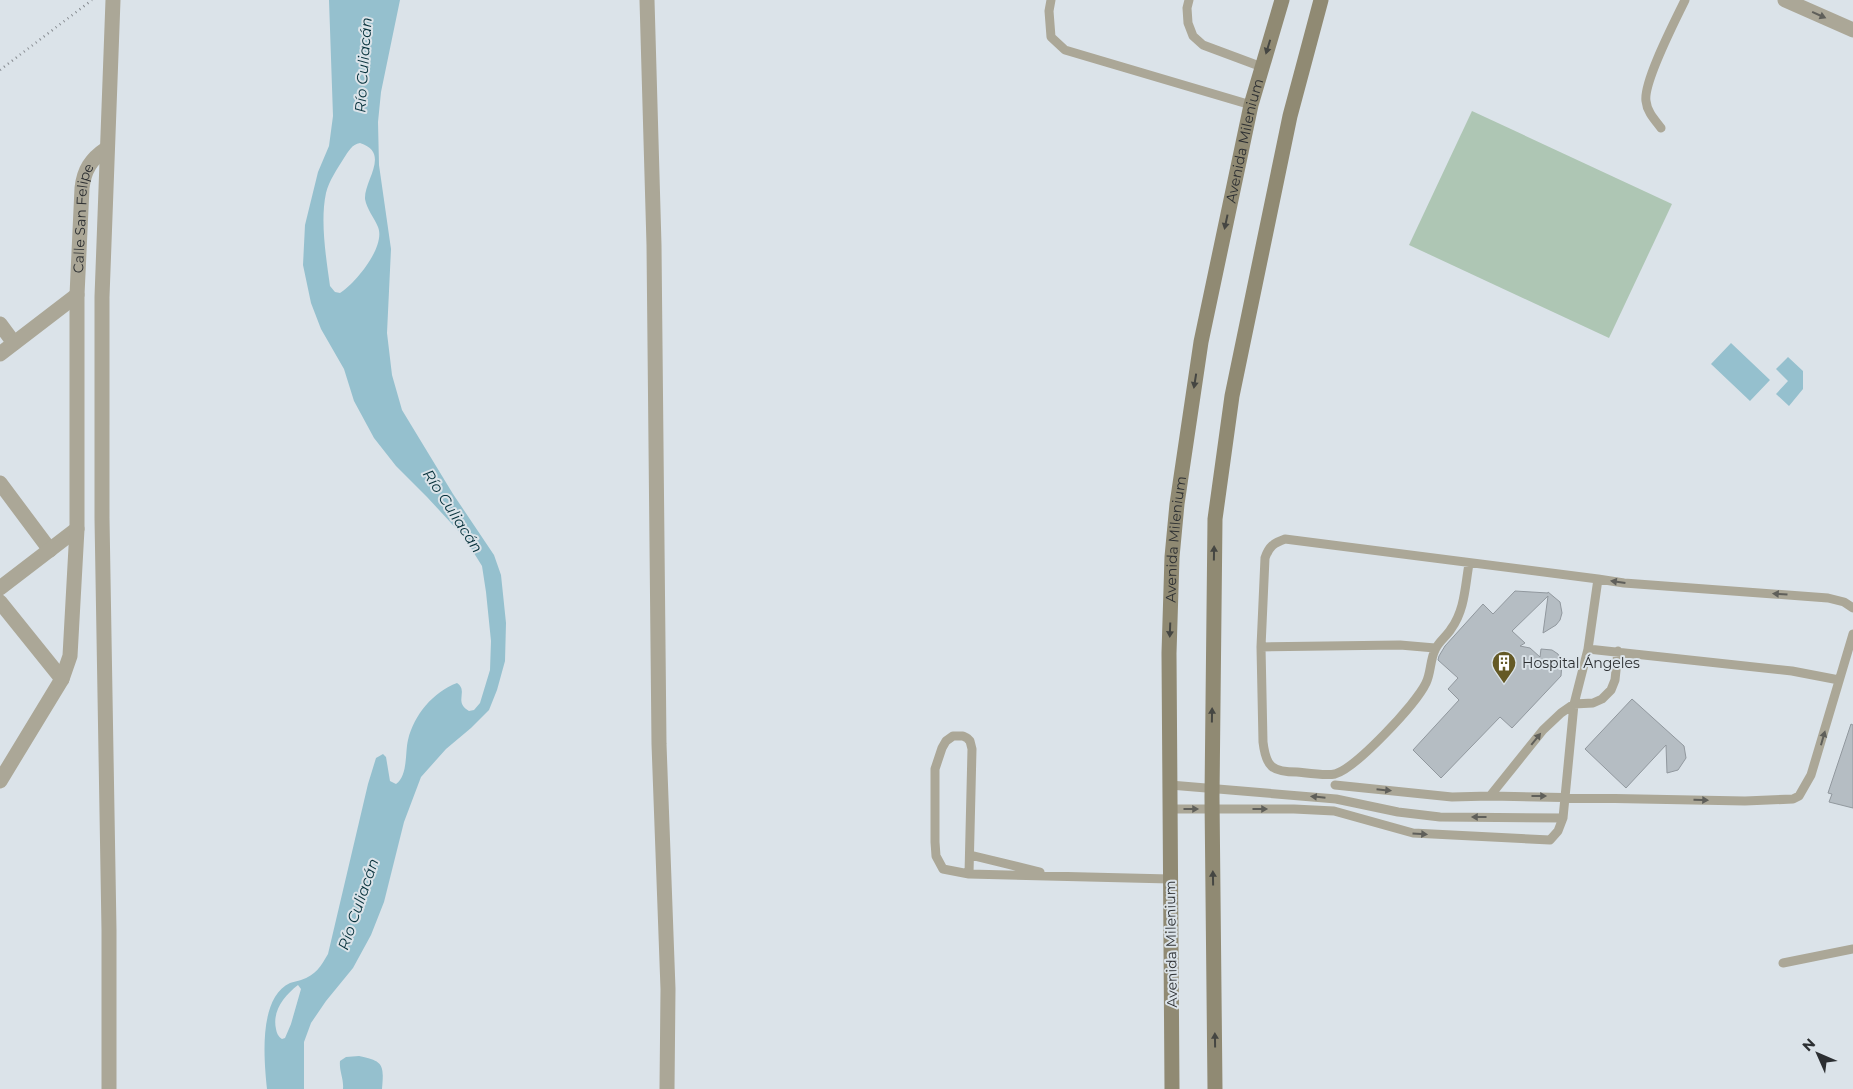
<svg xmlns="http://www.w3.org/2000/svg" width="1853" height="1089" font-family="Montserrat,sans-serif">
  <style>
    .green { fill: #aec6b4 }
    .water { fill: #95c0ce; fill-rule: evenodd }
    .building { fill: #b5bdc3; stroke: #91989e }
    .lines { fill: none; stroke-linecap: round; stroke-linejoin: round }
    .path { stroke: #888d92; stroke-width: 2.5; stroke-dasharray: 1 4; stroke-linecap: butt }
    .lane { stroke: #aba797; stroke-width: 9 }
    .street { stroke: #aba797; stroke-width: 15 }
    .secondary { stroke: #908a73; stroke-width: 15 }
    .oneway { fill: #5f5f5a }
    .oneway2 { fill: #454642 }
    .labels { text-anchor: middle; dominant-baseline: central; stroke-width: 4; stroke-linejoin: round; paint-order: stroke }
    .street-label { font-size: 14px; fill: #2c2f32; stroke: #dbe3e9 }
    .poi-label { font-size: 14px; fill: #2c2f32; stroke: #dbe3e9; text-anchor: start }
    .water-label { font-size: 15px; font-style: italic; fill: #05303a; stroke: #dbe3e9 }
  </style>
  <rect width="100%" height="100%" fill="#dbe3e9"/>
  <path class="green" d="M 1472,111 L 1672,204 L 1609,338 L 1409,245 Z"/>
  <path class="water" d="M 329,0 L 400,0 L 381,92 L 378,122 L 379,165 L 391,249 L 387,333 L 392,375 L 402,410 L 453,494 L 494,555 L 501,575 L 506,623 L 505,661 L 497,690 L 489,710 L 471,728 L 446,749 L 421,777 L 404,822 L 384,902 L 371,935 L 353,968 L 326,1001 L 311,1023 L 304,1042 L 304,1089 L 267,1089 C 264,1060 258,998 290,983 C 293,982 298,981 301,980 C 316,975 321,966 328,954 L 368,784 L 376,758 L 383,754 L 386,757 L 390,781 L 396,784 C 408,776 405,752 408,740 C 414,715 433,692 457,683 C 469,691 453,702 469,711 L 474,710 L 480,703 L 490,670 L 491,641 L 486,592 L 482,566 L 464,537 L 427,497 L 396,466 L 374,438 L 354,401 L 344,369 L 321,329 L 311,303 L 303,265 L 305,225 L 318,172 L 329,146 L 333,116 ZM 360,143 C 391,153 364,180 365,199 C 367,210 374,217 378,227 C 386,246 356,283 340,293 L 335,292 L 330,286 C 326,257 320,221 326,193 C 329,181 337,169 344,158 C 348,152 352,144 360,143 ZM 298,985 L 301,989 L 291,1024 L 285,1038 L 282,1039 C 278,1036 277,1034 276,1029 C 272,1011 284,996 298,985 Z
    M 1731,343 L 1770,380 L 1750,401 L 1711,364 Z
    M 1788,357 L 1803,371 L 1803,389 L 1789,406 L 1776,394 L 1788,381 L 1776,369 Z
    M 359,1056 C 384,1061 384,1065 382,1089 L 343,1089 C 344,1079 339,1071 340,1061 L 346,1057 Z"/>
  <path class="building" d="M 1515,591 L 1548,593 L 1548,592 L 1560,602 L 1562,613 L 1560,620 L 1556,625 L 1543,633 L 1548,596 L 1512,631 L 1525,643 L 1520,646 L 1530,648 L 1540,657 L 1541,649 L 1552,650 L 1558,654 L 1562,662 L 1561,676 L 1512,728 L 1500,717 L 1441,778 L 1413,750 L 1459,700 L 1448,689 L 1458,678 L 1438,660 L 1439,656 L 1445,646 L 1483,604 L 1493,614 Z
    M 1632,699 L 1684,746 L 1686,758 L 1678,770 L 1667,773 L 1666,745 L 1626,788 L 1585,749 Z
    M 1851,724 L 1853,725 L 1853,808 L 1829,802 L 1832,794 L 1828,793 Z"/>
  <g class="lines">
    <path class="path" d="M 0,70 L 92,0"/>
    <path class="lane" d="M 1051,0 L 1049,11 L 1051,37 L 1065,50 L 1251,105
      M 1189,0 L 1187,8 L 1188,23 L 1193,36 L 1203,45 L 1262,67
      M 1661,128 C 1655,120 1647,112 1646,101 C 1643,82 1676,19 1685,0
      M 1261,647 L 1263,742 C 1266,767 1272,772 1297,772 C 1307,773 1325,776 1335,774 C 1356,768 1416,704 1426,683 C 1431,673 1430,660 1435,650 C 1438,642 1447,636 1451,629 C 1465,610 1465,586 1469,564
      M 1435,648 L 1400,645 L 1261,647 L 1265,558 C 1269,546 1274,543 1285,539 L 1598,579
      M 1588,649 L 1598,579 L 1624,583 L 1828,598 L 1844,602 L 1853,608
      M 1170,785 L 1336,799 L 1398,812 L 1440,817 L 1563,818
      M 1335,785 L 1452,797 L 1490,796 L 1543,730 L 1561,713 L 1574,704 L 1593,703 L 1602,699 L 1611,690 L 1615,680 L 1618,651
      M 1490,796 L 1745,801 L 1793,799 L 1799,796 L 1811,775 L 1853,634
      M 1170,809 L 1294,809 L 1334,811 L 1413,833 L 1550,840 L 1558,831 L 1563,818 L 1574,704 L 1588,649 L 1792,671 L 1839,680
      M 970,855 L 1040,872
      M 969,874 L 972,749 L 970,741 L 967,738 L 963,736 L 953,736 L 946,741 L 942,748 L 935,769 L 935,842 L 936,856 L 943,869 L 969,874 L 1170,879
      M 1783,963 L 1853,949"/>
    <g class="street">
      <path d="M 647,0 L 654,245 L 659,744 L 668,989 L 667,1089"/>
      <path d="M 1785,0 L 1853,30"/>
      <path d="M 0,324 L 14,343"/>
      <path d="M 0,354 L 77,295"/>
      <path d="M 0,483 L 50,550"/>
      <path d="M 0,588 L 77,529"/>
      <path d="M 0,602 L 62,679"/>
      <path id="s1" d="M 0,781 L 62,679 L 70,656 L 77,529 L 77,295 L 82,188 C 84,170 91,159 106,149"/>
      <path d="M 109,1089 L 109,930 L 102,518 L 102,297 L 113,0"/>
    </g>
    <g class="secondary">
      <path id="s2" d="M 1172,1089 L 1169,653 L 1172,557 L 1177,504 L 1201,342 L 1251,105 L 1282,0"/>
      <path d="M 1215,1089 L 1212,797 L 1215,519 L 1232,396 L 1290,116 L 1321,0"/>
    </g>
  </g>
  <defs><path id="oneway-solid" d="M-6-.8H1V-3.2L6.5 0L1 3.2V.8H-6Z" transform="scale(1.25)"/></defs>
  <g class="oneway">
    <use href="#oneway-solid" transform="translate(1819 15) rotate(24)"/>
    <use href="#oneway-solid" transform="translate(1618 582) rotate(-172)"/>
    <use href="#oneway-solid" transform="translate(1780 594) rotate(-176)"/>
    <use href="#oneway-solid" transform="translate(1823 738) rotate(-74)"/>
    <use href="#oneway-solid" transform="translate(1536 739) rotate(-51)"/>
    <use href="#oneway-solid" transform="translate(1384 790) rotate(6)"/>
    <use href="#oneway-solid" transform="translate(1539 796)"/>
    <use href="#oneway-solid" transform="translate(1318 797) rotate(-174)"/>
    <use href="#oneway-solid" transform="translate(1701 800) rotate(2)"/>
    <use href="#oneway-solid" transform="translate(1191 809)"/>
    <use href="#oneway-solid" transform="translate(1260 809)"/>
    <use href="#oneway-solid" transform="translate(1479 817) rotate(-180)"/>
    <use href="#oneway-solid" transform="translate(1420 834) rotate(4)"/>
  </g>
  <g class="oneway2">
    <use href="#oneway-solid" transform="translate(1268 47) rotate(107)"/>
    <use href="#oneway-solid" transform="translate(1226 222) rotate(102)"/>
    <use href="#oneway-solid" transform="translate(1195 381) rotate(99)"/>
    <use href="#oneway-solid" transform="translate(1214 553) rotate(-89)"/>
    <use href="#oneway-solid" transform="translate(1170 630) rotate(92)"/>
    <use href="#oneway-solid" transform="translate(1212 715) rotate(-89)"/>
    <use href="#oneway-solid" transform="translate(1213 878) rotate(-91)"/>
    <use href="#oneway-solid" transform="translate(1215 1040) rotate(-91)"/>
  </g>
  <defs>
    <symbol id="building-pin" viewBox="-11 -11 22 30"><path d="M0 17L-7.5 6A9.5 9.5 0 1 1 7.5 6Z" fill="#645925" stroke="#dbe3e9"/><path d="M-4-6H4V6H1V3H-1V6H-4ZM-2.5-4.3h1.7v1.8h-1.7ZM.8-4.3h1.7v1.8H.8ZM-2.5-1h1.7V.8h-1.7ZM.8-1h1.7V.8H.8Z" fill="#fff"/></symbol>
  </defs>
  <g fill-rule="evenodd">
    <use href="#building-pin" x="1490" y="649" width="28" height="38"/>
  </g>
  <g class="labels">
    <g class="street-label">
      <text stroke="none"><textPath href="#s2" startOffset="955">Avenida Milenium</textPath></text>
      <text stroke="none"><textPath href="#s1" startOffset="582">Calle San Felipe</textPath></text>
      <text stroke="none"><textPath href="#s2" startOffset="550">Avenida Milenium</textPath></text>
      <text transform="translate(1171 944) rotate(-91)">Avenida Milenium</text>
    </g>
    <g class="poi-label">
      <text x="1522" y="663">Hospital Ángeles</text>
    </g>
    <g class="water-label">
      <text transform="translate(363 65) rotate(-86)">Río Culiacán</text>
      <text transform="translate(453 511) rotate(57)">Río Culiacán</text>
      <text transform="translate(358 904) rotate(-71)">Río Culiacán</text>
    </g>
  </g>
  <g transform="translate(1818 1054) rotate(315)" stroke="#dbe3e9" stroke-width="4" paint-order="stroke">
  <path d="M0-4L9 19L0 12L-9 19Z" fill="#2c2f32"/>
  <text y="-8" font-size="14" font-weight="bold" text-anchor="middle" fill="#2c2f32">N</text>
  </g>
</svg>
